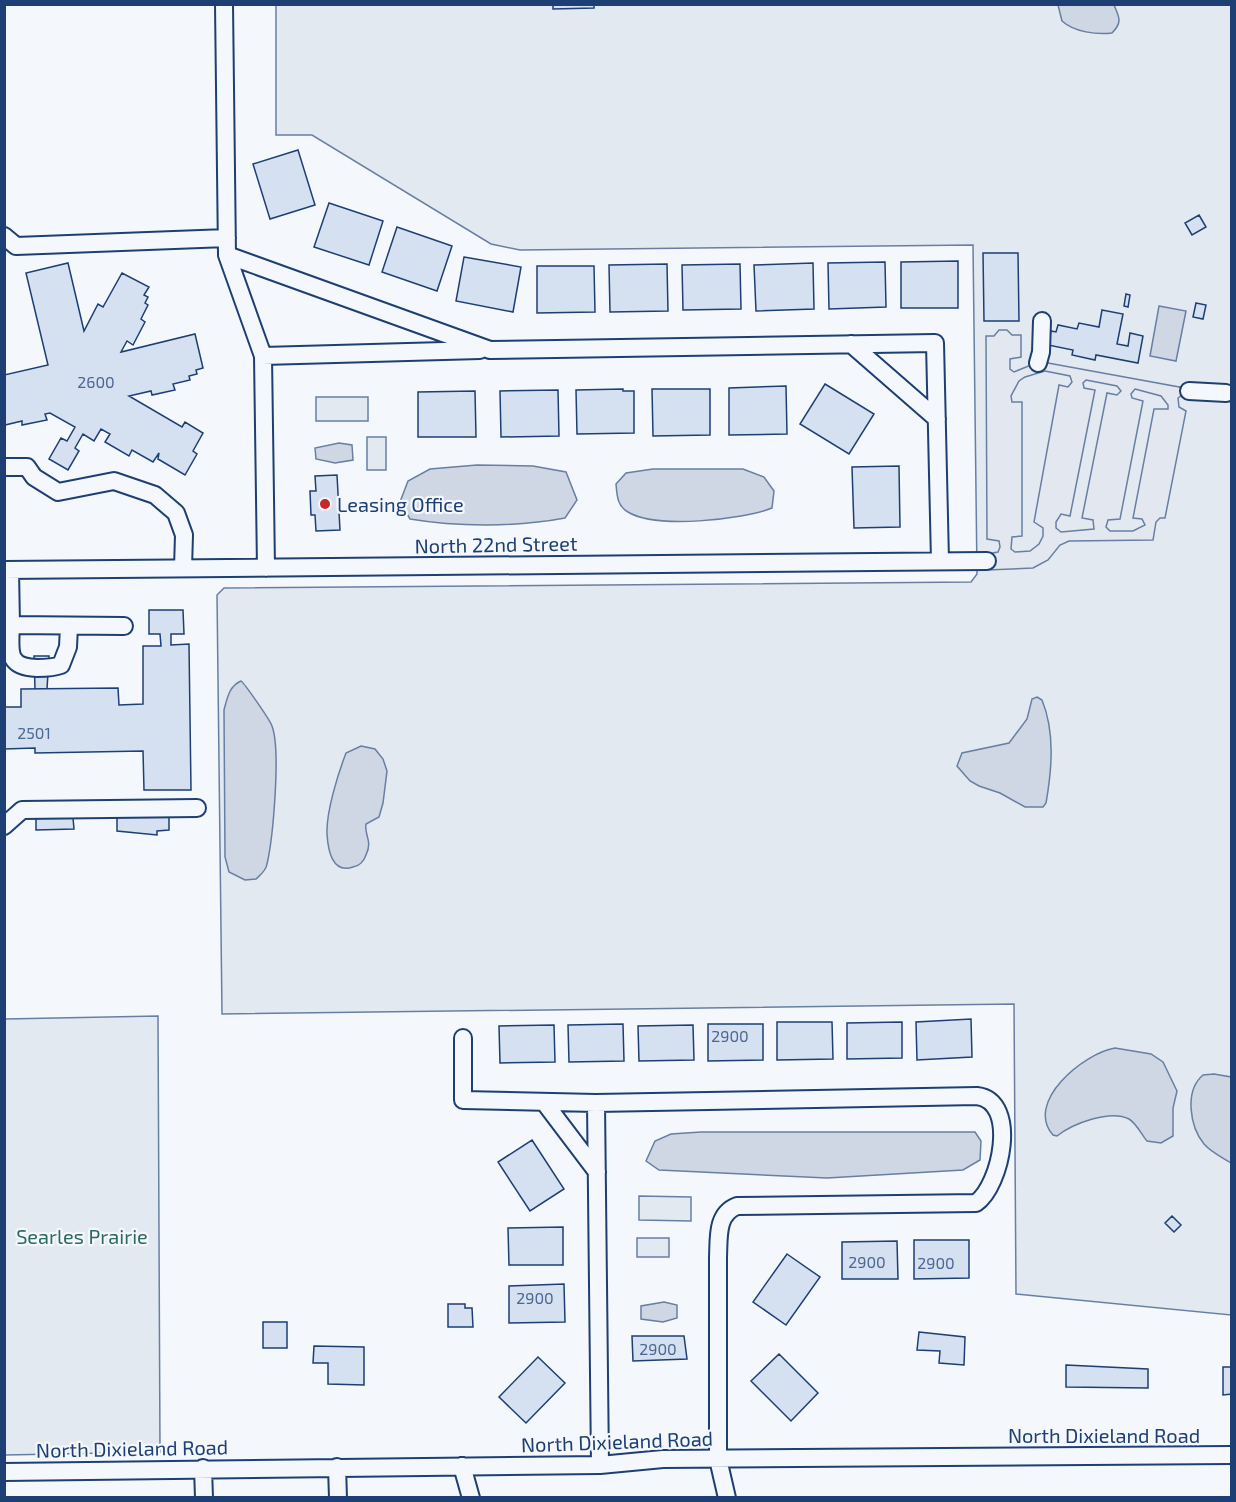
<svg xmlns="http://www.w3.org/2000/svg" width="1236" height="1502" font-family="'Exo 2',sans-serif">
  <style>
    .green { fill: #e3e9f0; stroke: #687fa3; stroke-width: 1.5 }
    .parking { fill: #e3e8f0; stroke: #687fa3; stroke-width: 1.5; fill-rule: evenodd }
    .water { fill: #cfd7e4; stroke: #687fa3; stroke-width: 1.5 }
    .building { fill: #d5e0f0; stroke: #1d3f73; stroke-width: 1.5 }
    .lines { fill: none; stroke-linecap: round; stroke-linejoin: round }
    .minor-casing { stroke: #1d3f73; stroke-width: 20 }
    .minor { stroke: #f4f7fb; stroke-width: 16 }
    .poi-dot { fill: #c62828; stroke: #f4f7fb; stroke-width: 2 }
    .labels { text-anchor: middle; dominant-baseline: central; stroke-width: 4.5; stroke-linejoin: round; paint-order: stroke }
    .number-label { font-size: 16px; fill: #4b6792 }
    .poi-label { font-size: 20px; fill: #1d3f73; stroke: #f4f7fb; text-anchor: start }
    .street-label { font-size: 20px; fill: #1d3f73; stroke: #f4f7fb }
    .park-label { font-size: 20px; fill: #2c6c60; stroke: #f4f7fb }
  </style>
  <rect width="100%" height="100%" fill="#f4f7fb"/>
  <path class="green" d="M 276,5 L 1231,5 L 1231,1315 L 1016,1294 L 1014,1004 L 222,1014 L 217,595 L 224,588 L 971,582 L 977,574 L 973,245 L 520,250 L 491,244 L 312,135 L 276,135 Z
    M 316,397 L 368,397 L 368,421 L 316,421 Z
    M 367,437 L 386,437 L 386,470 L 367,470 Z
    M 158,1016 L 160,1452 L 5,1455 L 5,1019 Z
    M 639,1196 L 691,1197 L 691,1221 L 639,1220 Z
    M 637,1238 L 669,1238 L 669,1257 L 637,1257 Z"/>
  <path class="parking" d="M 999,330 L 1007,330 L 1012,335 L 1021,335 L 1021,357 L 1010,359 L 1010,369 L 1014,372 L 1031,365 L 1048,363 L 1190,389 L 1178,398 L 1179,407 L 1186,411 L 1165,518 L 1160,518 L 1156,522 L 1153,540 L 1069,541 L 1060,545 L 1048,560 L 1033,568 L 987,570 L 987,554 L 998,552 L 1000,547 L 999,541 L 987,539 L 986,336 L 994,336 ZM 1045,371 L 1070,376 L 1072,382 L 1068,387 L 1059,385 L 1034,522 L 1043,528 L 1043,536 L 1039,544 L 1030,551 L 1015,552 L 1011,549 L 1012,537 L 1022,536 L 1022,402 L 1012,402 L 1011,396 L 1019,381 L 1025,377 ZM 1086,380 L 1117,386 L 1121,391 L 1117,395 L 1107,393 L 1082,518 L 1093,520 L 1094,529 L 1061,532 L 1056,528 L 1056,522 L 1061,514 L 1070,516 L 1095,390 L 1084,388 L 1083,383 ZM 1135,389 L 1161,396 L 1168,405 L 1168,409 L 1154,409 L 1133,518 L 1142,519 L 1145,525 L 1133,531 L 1110,531 L 1106,527 L 1108,520 L 1120,519 L 1143,401 L 1132,398 L 1131,394 Z"/>
  <path class="water" d="M 1058,5 L 1114,5 C 1119,17 1123,22 1112,33 C 1097,35 1074,32 1062,21 Z
    M 1159,306 L 1186,311 L 1176,361 L 1150,356 Z
    M 339,443 L 352,445 L 353,460 L 335,463 L 316,459 L 315,448 Z
    M 477,465 L 533,466 L 566,472 L 577,500 L 565,518 C 518,527 457,527 410,519 L 400,502 L 408,481 L 430,469 Z
    M 653,469 L 743,469 L 764,477 L 774,491 L 772,508 C 743,520 655,529 628,512 C 617,506 617,495 616,484 L 626,473 Z
    M 241,681 C 245,684 270,720 272,726 C 281,750 273,838 267,864 C 266,871 261,874 256,879 L 245,880 L 229,872 L 225,857 L 224,710 C 227,699 229,686 241,681 Z
    M 1037,697 L 1042,700 C 1055,732 1052,769 1046,803 L 1043,807 L 1025,807 L 1000,793 L 979,786 L 970,781 L 957,766 L 962,753 L 1009,743 L 1027,719 L 1032,699 Z
    M 361,746 L 375,749 L 383,759 L 387,771 L 383,803 L 379,817 L 366,824 C 364,836 373,840 366,855 C 364,861 359,866 353,867 C 332,874 328,850 327,834 C 326,812 338,774 346,753 Z
    M 1115,1048 L 1151,1054 L 1163,1062 L 1177,1091 L 1173,1108 L 1173,1136 L 1161,1143 L 1147,1141 C 1142,1135 1136,1123 1129,1119 C 1110,1109 1072,1124 1057,1136 L 1053,1135 C 1024,1102 1084,1053 1115,1048 Z
    M 1214,1074 L 1231,1077 L 1231,1163 C 1222,1157 1212,1153 1204,1144 C 1190,1127 1184,1091 1203,1075 Z
    M 701,1132 L 975,1132 L 981,1141 L 980,1160 L 963,1170 L 827,1178 L 659,1170 L 646,1161 L 655,1141 L 671,1134 Z
    M 664,1302 L 677,1305 L 677,1318 L 663,1322 L 641,1319 L 641,1306 Z"/>
  <path class="building" d="M 553,4 L 594,4 L 594,8 L 553,9 Z
    M 298,150 L 315,205 L 270,219 L 253,164 Z
    M 329,203 L 383,221 L 369,265 L 314,247 Z
    M 1199,215 L 1206,227 L 1192,235 L 1185,223 Z
    M 397,227 L 452,246 L 437,291 L 382,272 Z
    M 983,253 L 1018,253 L 1019,321 L 984,321 Z
    M 464,257 L 521,267 L 513,312 L 456,301 Z
    M 958,261 L 958,308 L 901,308 L 901,262 Z
    M 885,262 L 886,307 L 829,309 L 828,263 Z
    M 68,263 L 84,331 L 98,304 L 103,307 L 122,273 L 149,287 L 144,295 L 148,297 L 145,303 L 148,305 L 141,319 L 145,322 L 133,345 L 127,341 L 121,352 L 195,334 L 203,368 L 196,370 L 197,374 L 189,376 L 190,380 L 173,384 L 175,390 L 152,395 L 151,391 L 129,396 L 182,427 L 185,422 L 203,433 L 193,451 L 197,454 L 185,475 L 158,459 L 159,453 L 153,462 L 132,450 L 129,456 L 105,442 L 110,434 L 101,429 L 94,441 L 83,434 L 75,448 L 79,451 L 68,470 L 49,459 L 61,438 L 67,441 L 75,427 L 50,413 L 45,414 L 47,420 L 22,425 L 22,421 L 5,425 L 4,375 L 48,365 L 26,273 Z
    M 813,263 L 814,309 L 756,311 L 754,265 Z
    M 667,264 L 668,311 L 610,312 L 609,265 Z
    M 740,264 L 741,309 L 683,310 L 682,265 Z
    M 537,266 L 594,266 L 595,312 L 537,313 Z
    M 1126,294 L 1130,295 L 1128,307 L 1124,306 Z
    M 1196,303 L 1206,305 L 1203,319 L 1193,317 Z
    M 1102,310 L 1123,314 L 1117,344 L 1128,346 L 1130,333 L 1143,336 L 1138,363 L 1096,355 L 1095,360 L 1072,355 L 1073,350 L 1048,345 L 1051,331 L 1056,332 L 1058,325 L 1077,329 L 1079,323 L 1099,327 Z
    M 825,384 L 874,414 L 849,454 L 800,424 Z
    M 786,386 L 787,434 L 729,435 L 729,388 Z
    M 623,389 L 623,391 L 634,391 L 634,433 L 577,434 L 576,390 Z
    M 652,389 L 710,389 L 710,435 L 653,436 Z
    M 558,390 L 559,436 L 501,437 L 500,391 Z
    M 475,391 L 476,437 L 418,437 L 418,392 Z
    M 899,466 L 900,527 L 854,528 L 852,467 Z
    M 337,475 L 340,530 L 316,531 L 315,515 L 311,515 L 310,491 L 316,491 L 315,476 Z
    M 149,610 L 183,610 L 184,634 L 171,634 L 171,645 L 189,644 L 191,790 L 144,790 L 143,751 L 35,753 L 35,748 L 4,749 L 4,707 L 21,707 L 21,689 L 118,688 L 119,705 L 143,704 L 143,646 L 161,646 L 160,634 L 149,634 Z
    M 34,656 L 49,656 L 47,689 L 35,689 Z
    M 169,813 L 169,830 L 157,831 L 157,835 L 117,831 L 117,814 Z
    M 36,818 L 73,818 L 74,829 L 36,830 Z
    M 971,1019 L 972,1057 L 917,1060 L 916,1022 Z
    M 777,1022 L 832,1022 L 833,1059 L 777,1060 Z
    M 902,1022 L 902,1058 L 847,1059 L 847,1023 Z
    M 623,1024 L 624,1061 L 569,1062 L 568,1025 Z
    M 708,1024 L 763,1024 L 763,1060 L 708,1061 Z
    M 554,1025 L 555,1062 L 500,1063 L 499,1026 Z
    M 693,1025 L 694,1060 L 639,1061 L 638,1026 Z
    M 532,1140 L 564,1189 L 530,1211 L 498,1162 Z
    M 1172,1216 L 1181,1225 L 1174,1232 L 1165,1223 Z
    M 563,1227 L 563,1265 L 509,1265 L 508,1228 Z
    M 914,1240 L 969,1240 L 969,1278 L 914,1279 Z
    M 897,1241 L 898,1279 L 842,1279 L 842,1242 Z
    M 787,1254 L 820,1277 L 786,1325 L 753,1302 Z
    M 564,1284 L 565,1322 L 509,1323 L 509,1286 Z
    M 448,1304 L 465,1304 L 465,1308 L 472,1308 L 473,1327 L 448,1327 Z
    M 263,1322 L 287,1322 L 287,1348 L 263,1348 Z
    M 919,1332 L 965,1337 L 964,1365 L 939,1363 L 940,1351 L 917,1350 Z
    M 632,1336 L 684,1336 L 687,1359 L 633,1361 Z
    M 314,1346 L 364,1347 L 364,1385 L 328,1384 L 328,1363 L 313,1363 Z
    M 779,1354 L 818,1393 L 791,1421 L 751,1381 Z
    M 538,1357 L 565,1383 L 526,1423 L 499,1397 Z
    M 1066,1365 L 1148,1369 L 1148,1388 L 1066,1387 Z
    M 1223,1367 L 1232,1367 L 1232,1394 L 1223,1395 Z"/>
  <g class="lines">
    <defs>
      <path id="minor" d="M 224,4 L 227,255 L 263,356 L 266,568
        M 4,236 L 16,246 L 227,238
        M 227,255 L 490,350 L 935,343 L 940,561
        M 851,344 L 937,419
        M 263,356 L 480,350
        M 1038,363 L 1041,352 L 1042,321
        M 1189,391 L 1226,393
        M 4,467 L 27,467 L 34,477 L 58,492 L 114,481 L 155,495 L 176,513 L 184,535 L 183,568
        M 4,570 L 987,561
        M 69,626 L 68,647 L 61,665 C 53,668 46,668 37,668 C 6,667 10,651 11,625 L 124,626
        M 4,628 L 11,625 L 10,570
        M 4,826 L 22,810 L 197,808
        M 463,1038 L 463,1100 L 596,1103 L 977,1096 C 1019,1101 1001,1186 976,1203 L 737,1206 C 716,1214 719,1238 718,1257 L 718,1459 L 727,1498
        M 544,1102 L 597,1172
        M 596,1103 L 600,1465
        M 462,1466 L 471,1498
        M 337,1467 L 338,1498
        M 203,1468 L 204,1498
        M 4,1472 L 600,1465 L 663,1459 L 1232,1455"/>
    </defs>
    <use href="#minor" class="minor-casing"/>
    <use href="#minor" class="minor"/>
  </g>
  <circle class="poi-dot" cx="325" cy="504" r="6"/>
  <g class="labels">
    <g class="number-label">
      <text x="96" y="381">2600</text>
      <text x="34" y="732">2501</text>
      <text x="730" y="1035">2900</text>
      <text x="867" y="1261">2900</text>
      <text x="936" y="1262">2900</text>
      <text x="535" y="1297">2900</text>
      <text x="658" y="1348">2900</text>
    </g>
    <g class="poi-label">
      <text x="337" y="504">Leasing Office</text>
    </g>
    <g class="street-label">
      <text transform="translate(496 544) rotate(-1)">North 22nd Street</text>
      <text x="1104" y="1435">North Dixieland Road</text>
      <text transform="translate(617 1441) rotate(-2)">North Dixieland Road</text>
      <text transform="translate(132 1448) rotate(-1)">North Dixieland Road</text>
    </g>
    <g class="park-label">
      <text x="82" y="1236">Searles Prairie</text>
    </g>
  </g>
  <rect width="1236" height="1502" fill="none" stroke="#1d3f73" stroke-width="12"/>
</svg>
